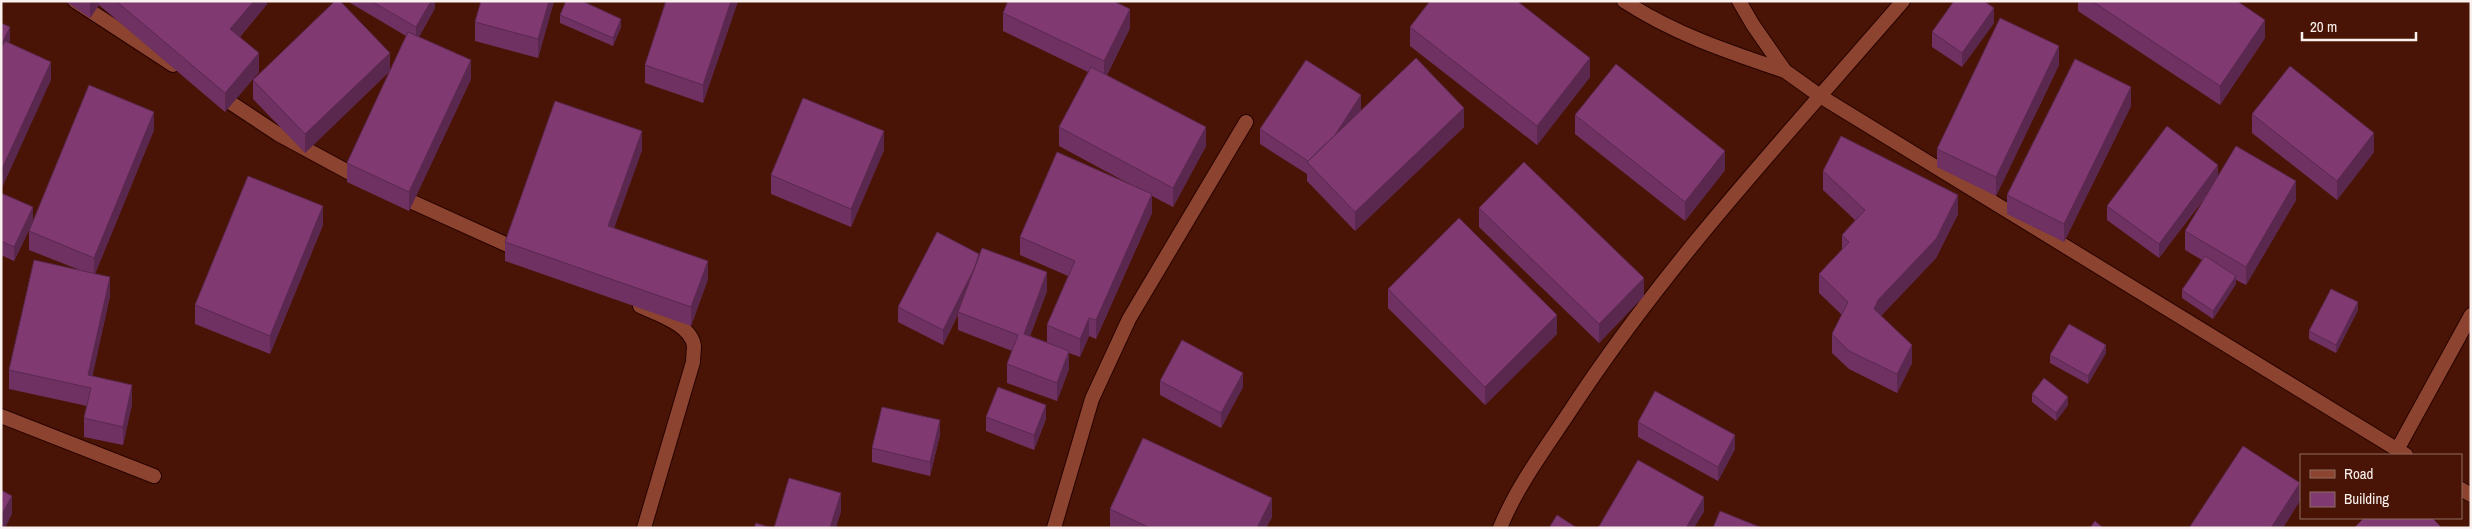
<svg xmlns="http://www.w3.org/2000/svg" width="2472" height="529" font-family="'Archivo Narrow',sans-serif">
  <style>
    .lines { fill: none; stroke-linecap: round; stroke-linejoin: round }
    .minor-casing { stroke: #260300; stroke-width: 16 }
    .minor { stroke: #8c432f; stroke-width: 14 }
    .wall { fill: #6e3161 }
    .shaded-wall { fill: #5a284f }
    .building { fill: #803971; stroke: #5a284f }
  </style>
  <rect width="100%" height="100%" fill="#491405"/>
  <g class="lines">
    <defs>
      <path id="minor" d="M 75,1 L 173,65
        M 1624,1 C 1674,34 1729,52 1785,71
        M 1739,1 L 1753,25 L 1785,71 L 1820,96 L 2406,455
        M 216,93 L 278,134 L 363,180
        M 397,195 L 523,252
        M 640,306 C 656,314 691,324 694,346 C 694,351 693,357 693,362 L 644,528
        M 1,416 L 154,476
        M 2397,450 L 2471,315
        M 2461,489 L 2471,495
        M 1054,528 L 1092,399 L 1129,319 L 1246,122
        M 1500,528 C 1517,486 1545,449 1570,411 C 1666,264 1788,134 1903,1"/>
    </defs>
    <use href="#minor" class="minor-casing"/>
    <use href="#minor" class="minor"/>
  </g>
  <path class="wall" d="M 65,1 L 267,1 L 267,4 L 240,37 L 259,72 L 225,112 L 99,5 L 90,18 Z
    M 347,1 L 435,1 L 435,8 L 419,37 L 471,79 L 409,211 L 347,182 L 347,163 L 406,36 Z
    M 481,1 L 554,1 L 538,58 L 475,41 L 475,22 Z
    M 666,1 L 738,1 L 703,103 L 645,83 L 645,65 Z
    M 2078,1 L 2237,1 L 2265,38 L 2220,105 L 2078,11 Z
    M 1003,13 L 1130,28 L 1107,75 L 1206,146 L 1173,207 L 1152,196 L 1152,213 L 1096,339 L 1089,336 L 1080,357 L 1069,353 L 1069,369 L 1057,401 L 1007,383 L 1007,364 L 1012,351 L 958,330 L 958,315 L 943,345 L 898,322 L 898,307 L 1047,291 L 1030,336 L 1047,342 L 1047,325 L 1068,276 L 1020,255 L 1020,237 L 1133,186 L 1059,146 L 1059,127 L 1088,72 L 1003,31 Z
    M 560,15 L 621,27 L 613,46 L 560,23 Z
    M 1994,23 L 1962,67 L 1932,47 L 1932,32 Z
    M 1410,27 L 1590,77 L 1537,145 L 1410,46 Z
    M 2059,65 L 1996,196 L 1937,167 L 1937,149 Z
    M 390,71 L 305,153 L 253,99 L 253,80 Z
    M 2131,106 L 2064,242 L 2007,214 L 2007,195 Z
    M 1361,110 L 1360,112 L 1464,127 L 1355,231 L 1307,181 L 1307,174 L 1260,144 L 1260,129 Z
    M 2252,114 L 2374,152 L 2337,200 L 2252,133 Z
    M 1575,115 L 1725,170 L 1685,221 L 1575,134 Z
    M 154,130 L 95,274 L 110,296 L 92,376 L 132,404 L 123,445 L 84,437 L 84,418 L 87,406 L 9,389 L 9,370 L 77,269 L 29,250 L 29,231 Z
    M 642,150 L 614,228 L 708,279 L 691,326 L 505,261 L 505,242 Z
    M 884,150 L 851,227 L 771,194 L 771,175 Z
    M 1823,171 L 1958,214 L 1936,258 L 1881,316 L 1912,363 L 1897,393 L 1849,369 L 1832,353 L 1832,334 L 1842,315 L 1819,293 L 1819,274 L 1842,250 L 1842,235 L 1855,220 L 1823,190 Z
    M 2218,175 L 2296,200 L 2246,285 L 2236,280 L 2236,284 L 2213,319 L 2182,298 L 2182,290 L 2202,260 L 2185,250 L 2185,231 L 2207,195 L 2159,258 L 2107,220 L 2107,206 Z
    M 1,193 L 33,222 L 14,261 L 1,255 Z
    M 1479,208 L 1644,296 L 1599,343 L 1479,227 Z
    M 323,225 L 270,354 L 195,324 L 195,305 Z
    M 1388,289 L 1557,334 L 1485,405 L 1388,308 Z
    M 2358,310 L 2336,353 L 2309,339 L 2309,331 Z
    M 2106,353 L 2088,384 L 2050,363 L 2050,355 Z
    M 1160,381 L 1243,387 L 1221,428 L 1160,395 Z
    M 2032,394 L 2068,405 L 2056,421 L 2032,402 Z
    M 986,417 L 1046,419 L 1034,450 L 986,431 Z
    M 1638,422 L 1735,449 L 1718,481 L 1638,437 Z
    M 940,435 L 930,476 L 872,462 L 872,448 Z
    M 1110,509 L 1272,517 L 1266,528 L 1110,528 Z"/>
  <path class="shaded-wall" d="M 90,1 L 99,1 L 99,5 L 90,18 Z
    M 254,1 L 267,1 L 267,4 L 230,48 L 230,29 Z
    M 431,1 L 435,1 L 435,8 L 416,42 L 416,27 Z
    M 549,1 L 554,1 L 538,58 L 538,39 Z
    M 731,1 L 738,1 L 703,103 L 703,85 Z
    M 1994,8 L 1994,23 L 1962,67 L 1962,53 Z
    M 1130,9 L 1130,28 L 1104,80 L 1104,61 Z
    M 621,19 L 621,27 L 613,46 L 613,38 Z
    M 2265,20 L 2265,38 L 2220,105 L 2220,86 Z
    M 10,27 L 10,41 L 1,60 L 1,46 Z
    M 2059,46 L 2059,65 L 1996,196 L 1996,177 Z
    M 259,53 L 259,72 L 225,112 L 225,93 Z
    M 390,53 L 390,71 L 305,153 L 305,134 Z
    M 1590,58 L 1590,77 L 1537,145 L 1537,126 Z
    M 471,60 L 471,79 L 409,211 L 409,192 Z
    M 51,62 L 51,80 L 1,190 L 1,171 Z
    M 2131,87 L 2131,106 L 2064,242 L 2064,224 Z
    M 1361,95 L 1361,110 L 1328,161 L 1311,166 Z
    M 1464,108 L 1464,127 L 1355,231 L 1355,212 Z
    M 154,112 L 154,130 L 94,276 L 94,258 Z
    M 1206,127 L 1206,146 L 1173,207 L 1173,188 Z
    M 642,131 L 642,150 L 608,245 L 608,226 Z
    M 884,131 L 884,150 L 851,227 L 851,209 Z
    M 2374,133 L 2374,152 L 2337,200 L 2337,181 Z
    M 1725,151 L 1725,170 L 1685,221 L 1685,202 Z
    M 2218,165 L 2218,179 L 2159,258 L 2159,244 Z
    M 2296,181 L 2296,200 L 2246,285 L 2246,267 Z
    M 1152,194 L 1152,213 L 1096,339 L 1096,320 Z
    M 1958,195 L 1958,214 L 1936,258 L 1878,319 L 1874,309 L 1878,300 Z
    M 323,206 L 323,225 L 270,354 L 270,336 Z
    M 33,207 L 33,222 L 14,261 L 14,247 Z
    M 981,255 L 958,312 L 958,315 L 943,345 L 943,330 Z
    M 708,261 L 708,279 L 691,326 L 691,307 Z
    M 1047,272 L 1047,291 L 1024,352 L 1024,334 Z
    M 2236,276 L 2236,284 L 2213,319 L 2213,311 Z
    M 110,277 L 110,296 L 90,388 L 88,375 Z
    M 1644,278 L 1644,296 L 1599,343 L 1599,324 Z
    M 2358,302 L 2358,310 L 2336,353 L 2336,345 Z
    M 1557,315 L 1557,334 L 1485,405 L 1485,387 Z
    M 1089,318 L 1089,336 L 1080,357 L 1080,339 Z
    M 1912,345 L 1912,363 L 1897,393 L 1897,374 Z
    M 2106,345 L 2106,353 L 2088,384 L 2088,376 Z
    M 1069,351 L 1069,369 L 1057,401 L 1057,383 Z
    M 1243,373 L 1243,387 L 1221,428 L 1221,413 Z
    M 132,385 L 132,404 L 123,445 L 123,427 Z
    M 2068,397 L 2068,405 L 2056,421 L 2056,413 Z
    M 1046,405 L 1046,419 L 1034,450 L 1034,435 Z
    M 940,420 L 940,435 L 930,476 L 930,462 Z
    M 1735,435 L 1735,449 L 1718,481 L 1718,467 Z
    M 2300,483 L 2300,501 L 2283,528 L 2271,528 Z
    M 841,493 L 841,512 L 836,528 L 830,528 Z
    M 12,496 L 12,514 L 5,528 L 1,528 L 1,516 Z
    M 1704,497 L 1704,512 L 1694,528 L 1686,528 Z
    M 1272,498 L 1272,517 L 1266,528 L 1257,528 Z"/>
  <path class="building" d="M 116,1 L 254,1 L 230,29 L 259,53 L 225,93 Z
    M 335,1 L 340,1 L 390,53 L 305,134 L 253,80 Z
    M 371,1 L 431,1 L 416,27 Z
    M 481,1 L 549,1 L 538,39 L 475,22 Z
    M 566,1 L 582,1 L 621,19 L 613,38 L 560,15 Z
    M 666,1 L 731,1 L 703,85 L 645,65 Z
    M 1008,1 L 1113,1 L 1130,9 L 1104,61 L 1003,13 Z
    M 1430,1 L 1517,1 L 1590,58 L 1537,126 L 1410,27 Z
    M 1954,1 L 1984,1 L 1994,8 L 1962,53 L 1932,32 Z
    M 2092,1 L 2237,1 L 2265,20 L 2220,86 Z
    M 2000,18 L 2059,46 L 1996,177 L 1937,149 Z
    M 1,23 L 10,27 L 1,46 Z
    M 408,32 L 471,60 L 409,192 L 347,163 Z
    M 5,41 L 51,62 L 1,171 L 1,49 Z
    M 1416,58 L 1464,108 L 1355,212 L 1307,162 Z
    M 2075,59 L 2131,87 L 2064,224 L 2007,195 Z
    M 1306,60 L 1361,95 L 1335,135 L 1308,161 L 1260,129 Z
    M 1616,64 L 1725,151 L 1685,202 L 1575,115 Z
    M 2290,66 L 2374,133 L 2337,181 L 2252,114 Z
    M 1091,67 L 1206,127 L 1173,188 L 1059,127 Z
    M 89,85 L 154,112 L 94,258 L 29,231 Z
    M 803,98 L 884,131 L 851,209 L 771,175 Z
    M 555,101 L 642,131 L 608,226 L 708,261 L 691,307 L 505,242 Z
    M 2167,126 L 2218,165 L 2159,244 L 2107,206 Z
    M 1841,136 L 1958,195 L 1936,239 L 1878,300 L 1874,309 L 1912,345 L 1897,374 L 1849,351 L 1832,334 L 1848,302 L 1819,274 L 1849,242 L 1842,235 L 1865,210 L 1823,171 Z
    M 2236,146 L 2296,181 L 2246,267 L 2185,231 Z
    M 1057,152 L 1152,194 L 1096,320 L 1089,318 L 1080,339 L 1047,325 L 1075,261 L 1020,237 Z
    M 1524,162 L 1644,278 L 1599,324 L 1479,208 Z
    M 248,176 L 323,206 L 270,336 L 195,305 Z
    M 1,193 L 33,207 L 14,247 L 1,241 Z
    M 1459,218 L 1557,315 L 1485,387 L 1388,289 Z
    M 937,232 L 979,254 L 975,267 L 943,330 L 898,307 Z
    M 982,248 L 1047,272 L 1024,334 L 1069,351 L 1057,383 L 1007,364 L 1018,335 L 958,312 Z
    M 2205,256 L 2236,276 L 2213,311 L 2182,290 Z
    M 34,260 L 110,277 L 88,375 L 132,385 L 123,427 L 84,418 L 91,388 L 9,370 Z
    M 2331,289 L 2358,302 L 2336,345 L 2309,331 Z
    M 2069,324 L 2106,345 L 2088,376 L 2050,355 Z
    M 1182,340 L 1243,373 L 1221,413 L 1160,381 Z
    M 2044,378 L 2068,397 L 2056,413 L 2032,394 Z
    M 998,387 L 1046,405 L 1034,435 L 986,417 Z
    M 1655,391 L 1735,435 L 1718,467 L 1638,422 Z
    M 882,407 L 940,420 L 930,462 L 872,448 Z
    M 1143,438 L 1272,498 L 1257,528 L 1150,528 L 1110,509 Z
    M 2243,446 L 2300,483 L 2271,528 L 2189,528 Z
    M 1638,460 L 1704,497 L 1686,528 L 1598,528 Z
    M 789,478 L 841,493 L 830,528 L 774,528 Z
    M 1,490 L 12,496 L 1,516 Z
    M 1720,511 L 1762,528 L 1713,528 Z
    M 1557,515 L 1577,528 L 1549,528 Z
    M 2364,518 L 2432,518 L 2442,528 L 2354,528 Z
    M 2095,521 L 2103,528 L 2090,528 Z
    M 756,523 L 772,528 L 754,528 Z"/>
  <rect width="2472" height="529" fill="none" stroke="#faf1ee" stroke-width="5"/>
  <rect x="2300" y="454" width="162" height="65" fill="#491405" stroke="#906c62"/>
  <rect x="2310" y="470" width="25" height="8" fill="#8c432f" stroke="#906c62"/>
  <text x="2344" y="479" font-size="15" fill="#faf1ee">Road</text>
  <rect x="2310" y="492" width="25" height="15" fill="#803971" stroke="#906c62"/>
  <text x="2344" y="504" font-size="15" fill="#faf1ee">Building</text>
  <path d="M2302 32v8h114v-8" fill="none" stroke="#faf1ee" stroke-width="2.5"/>
  <text x="2310" y="32" font-size="15" fill="#faf1ee" stroke="#491405" stroke-width="4" paint-order="stroke">20 m</text>
</svg>
